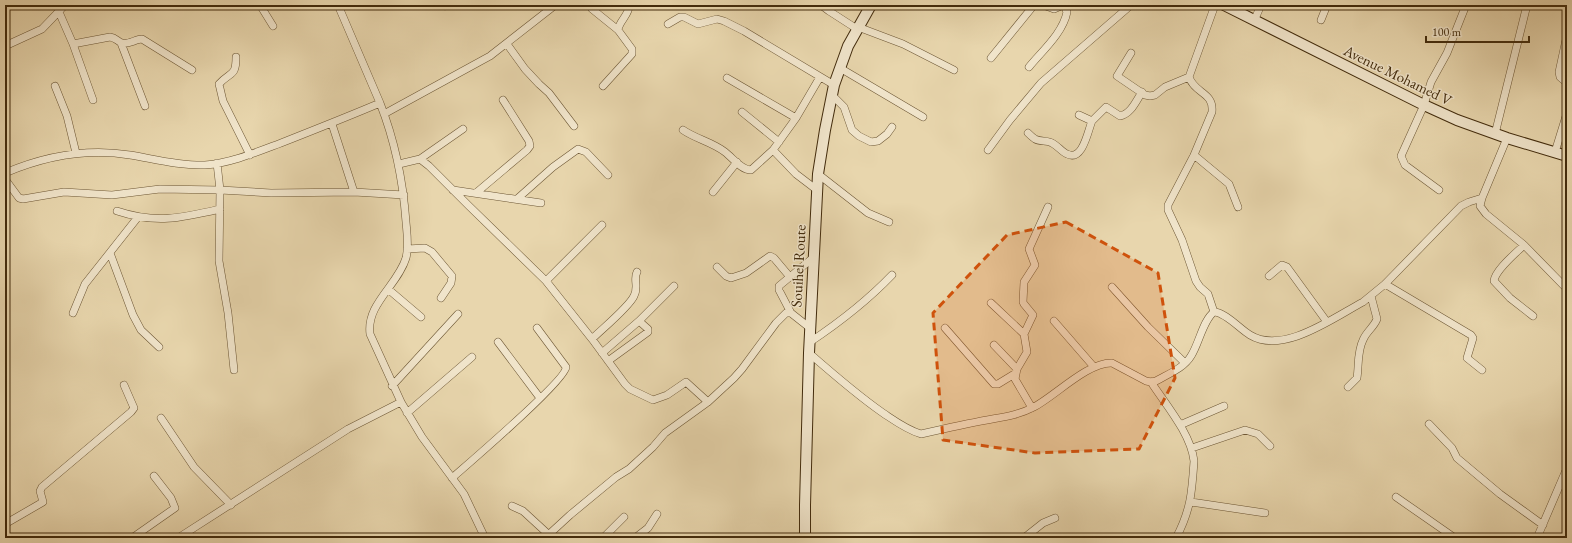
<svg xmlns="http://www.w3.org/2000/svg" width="1572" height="543" font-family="'EB Garamond',serif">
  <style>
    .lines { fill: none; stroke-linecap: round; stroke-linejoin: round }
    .minor-casing { stroke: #6c5634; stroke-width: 8 }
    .secondary-casing { stroke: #422b0c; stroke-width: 12 }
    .minor { stroke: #f0e4ca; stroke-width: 7 }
    .secondary { stroke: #f0e4ca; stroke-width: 10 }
    .marked { fill: #cf520c; fill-opacity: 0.2; stroke: #cf520c; stroke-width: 3; stroke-dasharray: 8 5; stroke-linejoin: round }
    .labels { text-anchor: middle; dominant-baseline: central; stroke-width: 3; stroke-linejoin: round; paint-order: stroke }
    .street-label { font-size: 15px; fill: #422b0c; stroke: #f0e4ca }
  </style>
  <rect width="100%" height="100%" fill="#e8d6ad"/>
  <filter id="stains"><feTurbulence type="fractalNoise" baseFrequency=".005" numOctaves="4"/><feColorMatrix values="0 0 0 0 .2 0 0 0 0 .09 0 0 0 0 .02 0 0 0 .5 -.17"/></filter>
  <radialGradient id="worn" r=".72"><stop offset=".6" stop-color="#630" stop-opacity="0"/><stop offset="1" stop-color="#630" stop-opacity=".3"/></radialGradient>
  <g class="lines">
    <defs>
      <path id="minor" d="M 260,5 L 273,26
        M 338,5 L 380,103
        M 444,5 L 445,6
        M 590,5 L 592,9 L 618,30
        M 821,5 L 829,11 L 857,29
        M 946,5 L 946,6
        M 1043,5 L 1054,9 L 1063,5
        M 59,12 L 73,44 L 93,100
        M 1321,20 L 1327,5
        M 1254,21 L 1261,5
        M 668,24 L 680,17 L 684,17 L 698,24 L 717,19 L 724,21 L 744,31 L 834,85
        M 858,27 L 903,44 L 954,70
        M 1567,35 L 1559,72 L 1560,77 L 1567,83
        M 121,43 L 145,106
        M 73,44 L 110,37 C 116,38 117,41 122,43 C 128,45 136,39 142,39 L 192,70
        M 507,44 L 525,69 L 539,84 L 549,93 L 574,126
        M 5,46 L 42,29 L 65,5
        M 1131,53 L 1117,76 L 1145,95 L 1150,96 L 1155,95 L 1165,87 L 1189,77
        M 236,57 C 236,77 231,71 219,84 L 223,101 L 250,155
        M 991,58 L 1034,5
        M 1029,67 C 1042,51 1063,33 1067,12 L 1064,5
        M 840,68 L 923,117
        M 727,78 L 796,118
        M 55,86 L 67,116 L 76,153
        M 603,86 L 632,54 L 632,49 L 618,30 C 619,21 630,14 629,5
        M 832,95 L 844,107 L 852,130 L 859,136 L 871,142 L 878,141 L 887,134 L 892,127
        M 742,112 L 779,142
        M 384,114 L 490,56 L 554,6
        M 1079,115 L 1092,121 L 1106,107 L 1120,116 C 1131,114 1136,101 1142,92
        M 332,124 L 354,192 L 404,195
        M 683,130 C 696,139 712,142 725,152 C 733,158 741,170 751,170 L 773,150 L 796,118 L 820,77
        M 1028,133 C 1030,135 1032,137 1035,139 C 1040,142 1047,140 1052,143 C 1058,146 1062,152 1067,154 C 1083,162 1088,130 1092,121
        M 1495,134 L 1527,5
        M 1507,138 L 1482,198 L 1480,206 L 1486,214 L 1524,245 L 1567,289
        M 773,150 L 796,174 L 817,190
        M 988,150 L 1010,120 L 1041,83 L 1131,5
        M 1555,152 L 1567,113
        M 1194,155 L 1229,184 L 1238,207
        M 420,159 L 463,129
        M 217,163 L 220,190 L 271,193 L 354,192
        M 399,164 L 420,159 L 429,166 L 469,206 L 546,281 L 592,339 L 625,384 L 630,389 L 653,400 L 667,395 L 686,382 L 708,402
        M 5,173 C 45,156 86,148 130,155 C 154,159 180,166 205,165 C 231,163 257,152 281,143 C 314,130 347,117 380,103 C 395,141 403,181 406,222 C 407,234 409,246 406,258 C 398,285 366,304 370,334 L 401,402 L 422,437 L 464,494 L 485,538
        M 818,174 L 868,213 L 889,222
        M 5,179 L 19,198 L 23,199 L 64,192 L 112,195 L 160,189 L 220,190 L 219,261 L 228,313 L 234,370
        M 453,190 L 541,203
        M 1439,190 L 1405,165 L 1401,156 L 1424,105 L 1431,82 L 1447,53 L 1466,5
        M 713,192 L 737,162
        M 476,193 L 527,150 L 530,146 L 529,141 L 503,100
        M 517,199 L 553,167 L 578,149 L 586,152 L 608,175
        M 117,211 C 156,224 181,218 220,209
        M 1524,245 C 1516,253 1495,270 1494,281 L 1510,298 L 1533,316
        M 407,249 L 425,248 L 432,252 L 452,276 L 451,283 L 441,298
        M 110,253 L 133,315 L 141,330 L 159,347
        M 717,267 L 726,276 L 731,278 L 746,273 L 770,256 L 774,258 L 790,277
        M 1269,276 L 1282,265 L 1287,267 L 1327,322
        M 546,281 L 602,225
        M 1385,284 L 1471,335 L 1473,338 L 1467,358 L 1482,370
        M 1112,287 L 1148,327 L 1185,363
        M 388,289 L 421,317
        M 991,303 L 1024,334
        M 1214,312 L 1208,294 L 1200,287 L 1196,281 L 1182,240 L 1168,210 L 1168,205 L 1194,155 L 1212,112 C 1214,92 1195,94 1189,77 L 1215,5
        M 73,313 L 85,284 L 138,217
        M 791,313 L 779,290 L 779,286 L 814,257
        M 639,321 L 674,286
        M 1054,321 L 1094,367
        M 945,328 L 994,384 L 998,384 L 1016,373
        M 592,339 C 602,329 629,307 634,296 C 639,287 633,279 637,272
        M 498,342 L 540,398
        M 810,342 C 840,322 867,301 892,275
        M 994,345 L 1017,369
        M 602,353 L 639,321 L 648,329 L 648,332 L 608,361
        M 809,353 C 833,374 857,395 883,413 C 895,421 907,430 921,434 C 943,429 965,424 987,420 C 1003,417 1019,415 1034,407 C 1055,396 1088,362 1112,363 L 1146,381 L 1151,382 L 1156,381 C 1168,374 1184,368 1191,356 C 1199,344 1203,320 1214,312 C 1225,312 1240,329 1250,335 C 1283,355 1333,318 1363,302 L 1385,284 L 1461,206 L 1469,202 L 1482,198
        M 1151,382 C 1166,405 1191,434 1194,461 C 1192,491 1191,510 1176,538
        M 392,386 L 458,314
        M 1348,387 L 1357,378 C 1359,365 1357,352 1363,340 C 1366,332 1374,327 1377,319 L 1371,296
        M 1032,408 L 1015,379 L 1017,369 L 1027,352 L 1024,334 L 1033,315 L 1024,304 L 1023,302 L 1024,282 L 1035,265 L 1029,249 L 1048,207
        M 407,413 L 472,357
        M 161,418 L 194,467 L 231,505
        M 1429,424 L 1452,448 L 1457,458 L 1500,494 L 1543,525
        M 1180,425 L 1224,406
        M 1192,448 L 1245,430 L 1258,434 L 1270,446
        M 452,478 C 468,464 567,379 566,367 L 537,328
        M 1396,497 L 1455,538
        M 1191,502 L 1265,513
        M 512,506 L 523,511 L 548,534
        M 5,524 L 43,502 L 40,491 L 42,487 L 131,412 L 134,408 L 124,385
        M 132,538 L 175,508 L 171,498 L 154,476
        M 178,538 L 348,429 L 401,402
        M 545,538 L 570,515 L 616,477 L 629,469 L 653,447 L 665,433 L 708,402 L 734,378 L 742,369 L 776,323 L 786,313 L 791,313 L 810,328
        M 603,538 L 624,517
        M 635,538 L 648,528 L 657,514
        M 1024,538 L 1043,523 L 1055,518
        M 1537,538 L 1567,468"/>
      <path id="secondary" d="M 1224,5 L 1424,105 L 1457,120 L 1507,138 L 1567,156
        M 805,538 L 805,505 L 809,353 L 818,174 L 825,130 L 834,85 L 848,46 L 871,5"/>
    </defs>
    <use href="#minor" class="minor-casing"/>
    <use href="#secondary" class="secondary-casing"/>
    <use href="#minor" class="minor"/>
    <use href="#secondary" class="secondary"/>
  </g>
  <path class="marked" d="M 1066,222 L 1158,273 L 1175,378 L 1139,449 L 1035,453 L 943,440 L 933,313 L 1007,235 Z"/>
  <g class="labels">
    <g class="street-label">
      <text transform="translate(1398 75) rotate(26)">Avenue Mohamed V</text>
      <text transform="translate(798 266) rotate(-87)">Souihel Route</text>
    </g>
  </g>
  <rect width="1572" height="543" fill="none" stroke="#e8d6ad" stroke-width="20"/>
  <rect x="6" y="6" width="1560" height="531" fill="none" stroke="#422b0c" stroke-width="2"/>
  <rect x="10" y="10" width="1552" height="523" fill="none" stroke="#422b0c"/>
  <path d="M1426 36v6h103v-6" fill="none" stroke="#422b0c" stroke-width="2"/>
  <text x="1432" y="36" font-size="12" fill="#422b0c" stroke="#f0e4ca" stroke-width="3" paint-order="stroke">100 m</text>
  <rect width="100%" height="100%" filter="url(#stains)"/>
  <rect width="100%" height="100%" fill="url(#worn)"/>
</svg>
